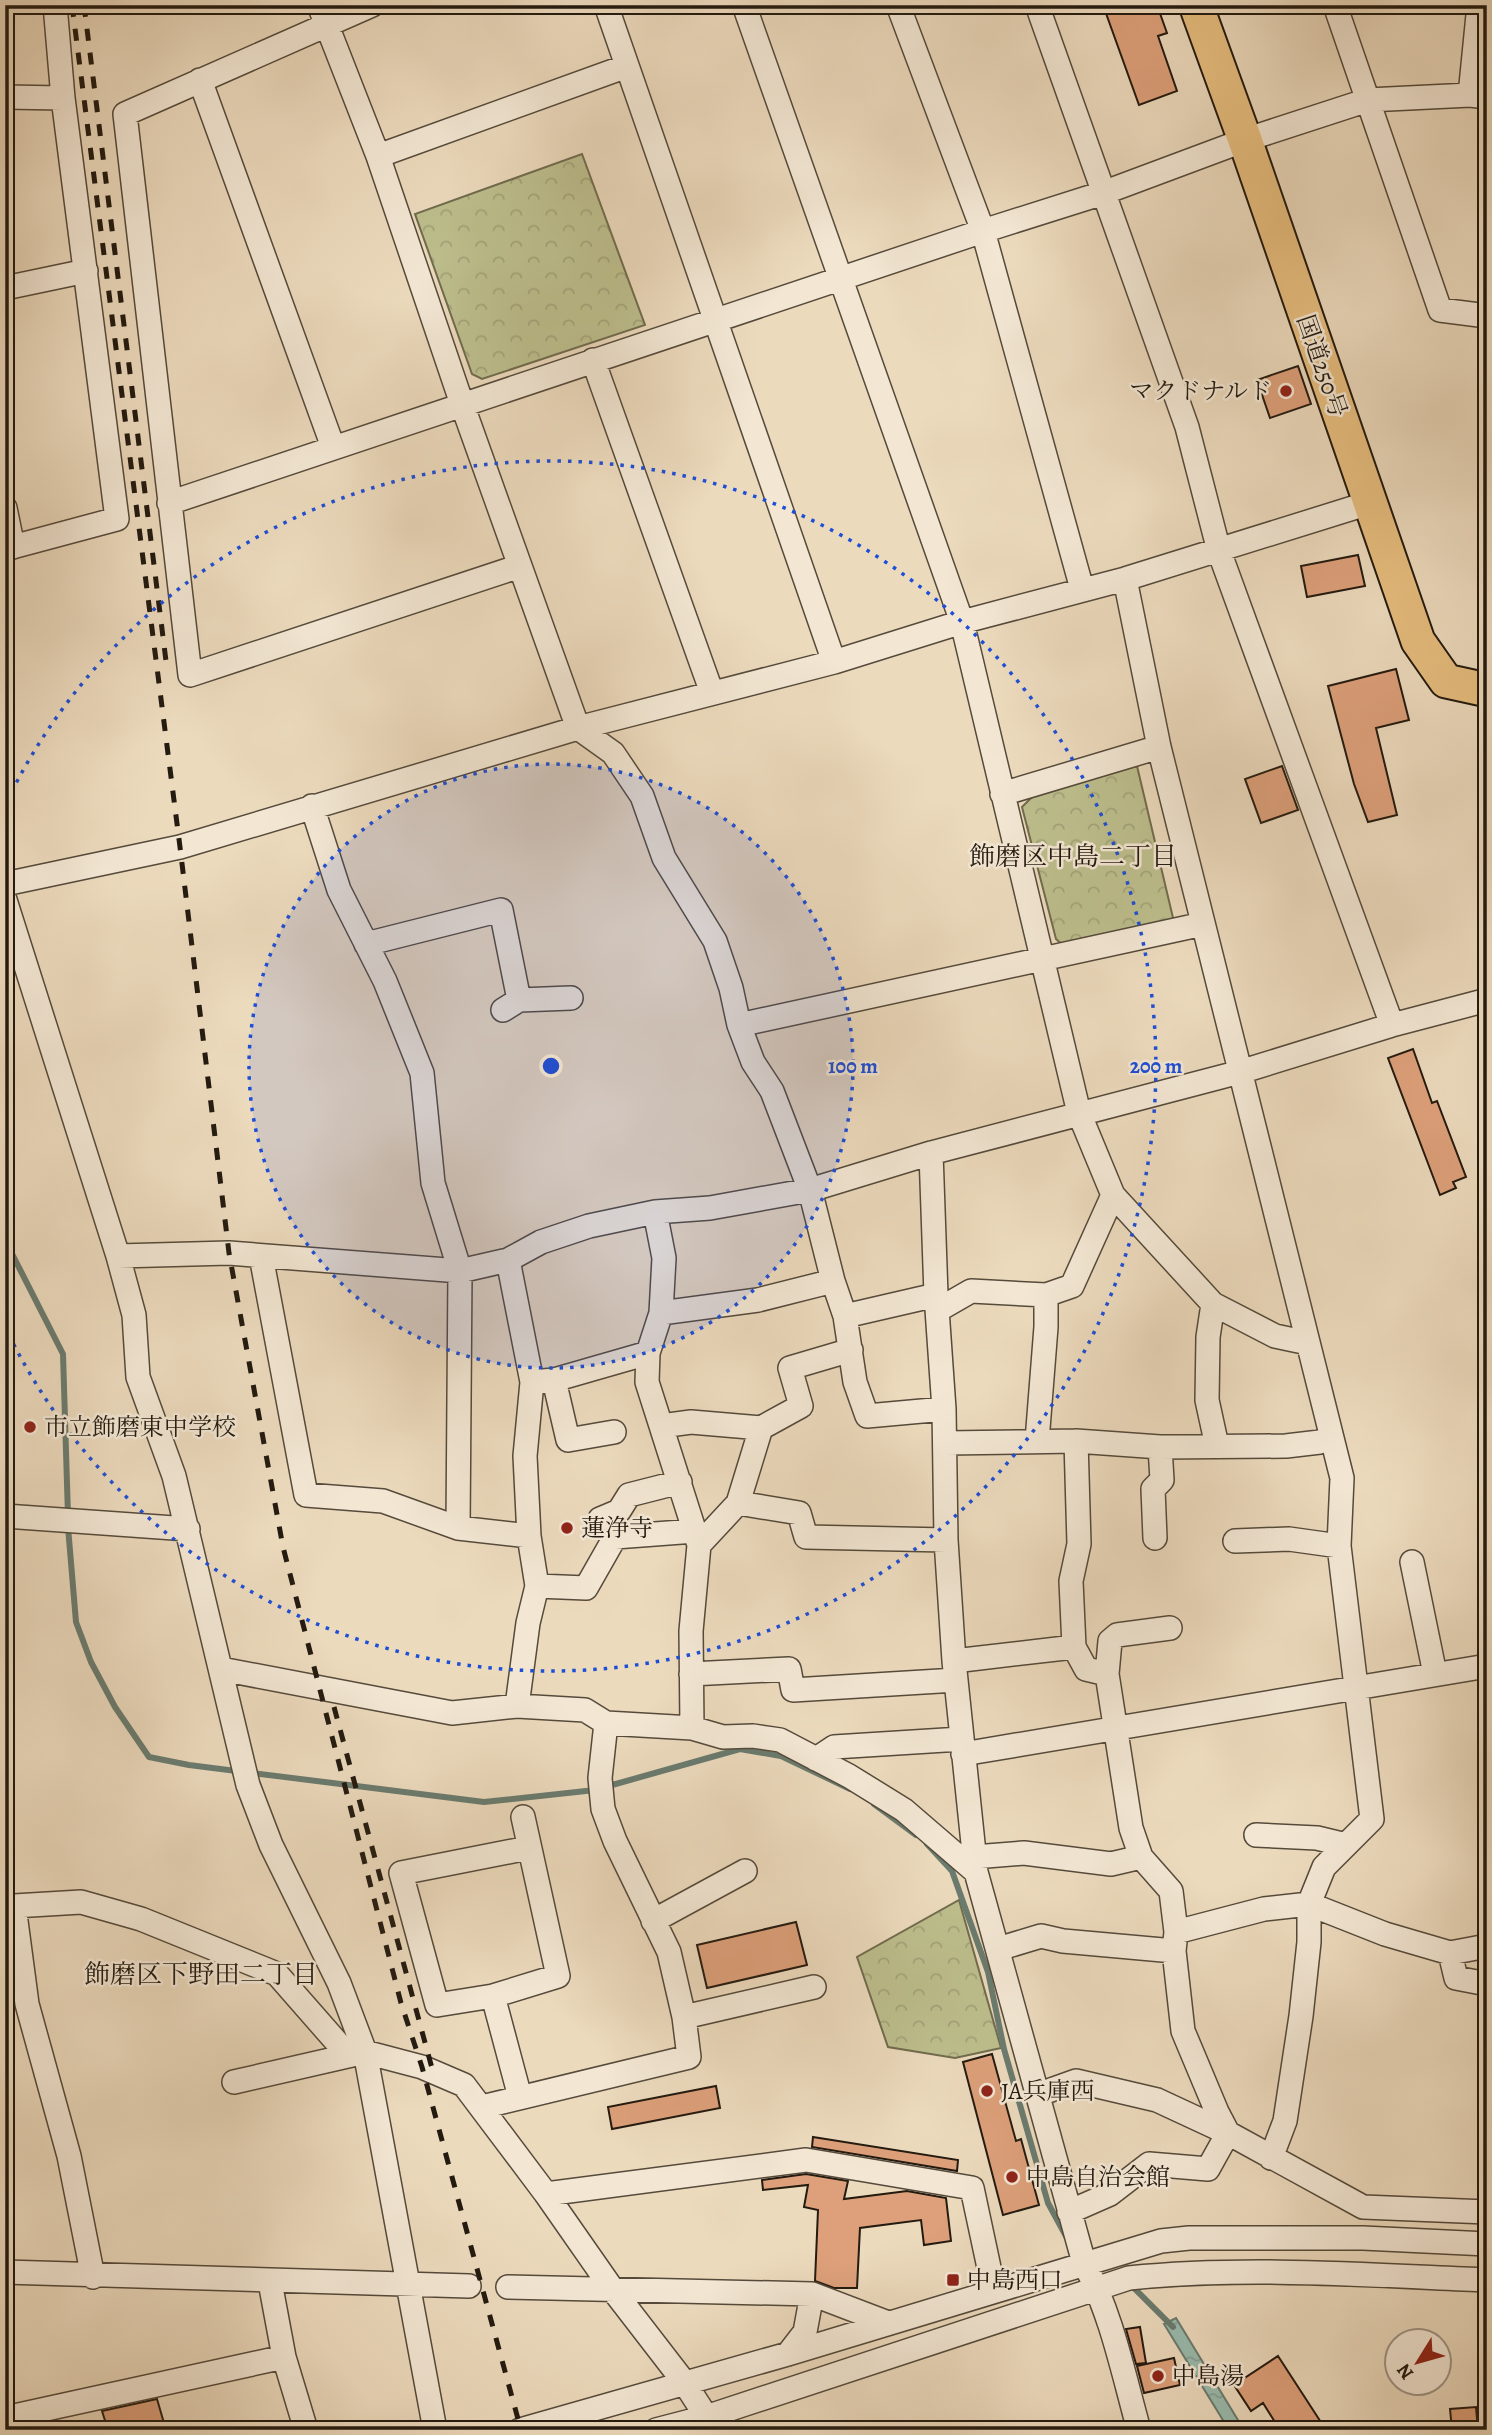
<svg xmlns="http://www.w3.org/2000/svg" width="1492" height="2435" font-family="Alegreya,'Noto Serif JP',serif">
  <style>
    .park { fill: url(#park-crowns); stroke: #706c4e; stroke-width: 2 }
    .water { fill: url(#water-ripples); stroke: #6a7b6f; stroke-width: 2 }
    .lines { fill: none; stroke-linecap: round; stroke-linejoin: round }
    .stream { stroke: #6a7b6f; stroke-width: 6 }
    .building { fill: #dda07a; stroke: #231a10; stroke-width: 2 }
    .minor-casing { stroke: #554a3b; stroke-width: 26 }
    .highway-casing { stroke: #231a10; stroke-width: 37 }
    .minor { stroke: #f3e7d4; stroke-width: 23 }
    .highway { stroke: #e6bd7e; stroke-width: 33 }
    .rail { stroke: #231a10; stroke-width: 5; stroke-dasharray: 12 12; stroke-linecap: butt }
    .ring { fill: none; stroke: #1d4ed8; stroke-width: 3.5; stroke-dasharray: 3.5 7 }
    .poi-dot { fill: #8f2418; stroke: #f3e7d4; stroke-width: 2.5 }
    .labels { text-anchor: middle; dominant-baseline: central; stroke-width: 5; stroke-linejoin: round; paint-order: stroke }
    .street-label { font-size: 24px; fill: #231a10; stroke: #f3e7d4 }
    .poi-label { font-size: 24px; fill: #231a10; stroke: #f3e7d4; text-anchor: start }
    .neighbourhood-label { font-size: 26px; fill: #231a10; stroke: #f3e7d4 }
    .centre { fill: #1d4ed8; stroke: #f3e7d4; stroke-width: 3.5 }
    .ring-label { font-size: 21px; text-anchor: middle; font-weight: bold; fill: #1d4ed8; stroke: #f3e7d4; stroke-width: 5; stroke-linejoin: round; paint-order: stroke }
  </style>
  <defs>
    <pattern id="park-crowns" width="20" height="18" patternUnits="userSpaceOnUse" patternTransform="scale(1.75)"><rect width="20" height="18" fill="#bdbe8d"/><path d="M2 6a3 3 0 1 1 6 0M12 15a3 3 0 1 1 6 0" fill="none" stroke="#a2a379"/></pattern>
    <pattern id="water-ripples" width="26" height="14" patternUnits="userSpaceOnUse" patternTransform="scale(1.75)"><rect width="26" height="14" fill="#99bbae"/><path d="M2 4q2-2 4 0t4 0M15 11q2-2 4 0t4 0" fill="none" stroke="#84a095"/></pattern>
  </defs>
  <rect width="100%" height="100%" fill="#ecdabd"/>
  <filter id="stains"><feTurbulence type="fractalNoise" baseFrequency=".00286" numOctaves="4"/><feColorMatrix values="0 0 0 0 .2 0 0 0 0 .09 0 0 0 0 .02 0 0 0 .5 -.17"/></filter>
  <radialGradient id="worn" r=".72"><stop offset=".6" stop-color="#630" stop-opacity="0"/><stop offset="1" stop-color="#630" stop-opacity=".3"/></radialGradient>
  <path class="park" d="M 582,154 L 645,325 L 482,379 L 472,374 L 415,214 Z
    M 1137,766 L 1174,922 L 1066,948 L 1056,939 L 1022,807 L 1033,796 Z
    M 959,1900 L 1001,2048 L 955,2058 L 888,2047 L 857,1957 Z"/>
  <path class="water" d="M 1176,2318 L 1244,2430 L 1229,2430 L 1164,2324 Z"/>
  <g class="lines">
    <path class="stream" d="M 5,1240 L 63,1354 L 68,1516
      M 68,1527 L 76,1622 L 91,1662 L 115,1707 L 149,1757 L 189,1765 L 484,1802 L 595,1790
      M 605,1787 L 740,1749 L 781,1756 L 850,1789
      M 874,1804 L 916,1835
      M 927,1844 L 952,1871 L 988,1972 L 1004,2049 L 1048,2203 L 1067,2238
      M 1129,2283 L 1173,2327"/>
  </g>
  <path class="building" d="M 1103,5 L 1157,5 L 1167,33 L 1158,36 L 1177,91 L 1139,105 Z
    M 1298,366 L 1311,404 L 1270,418 L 1257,380 Z
    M 1358,555 L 1365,586 L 1307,597 L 1301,566 Z
    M 1396,669 L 1409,720 L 1376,728 L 1397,815 L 1368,822 L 1354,784 L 1328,686 Z
    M 1282,766 L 1298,810 L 1261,823 L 1245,779 Z
    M 1413,1049 L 1432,1103 L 1437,1101 L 1466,1177 L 1453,1182 L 1456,1188 L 1440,1195 L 1388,1058 Z
    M 796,1922 L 807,1965 L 707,1988 L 697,1945 Z
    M 992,2054 L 1016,2141 L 1021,2139 L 1039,2205 L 1003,2215 L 963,2062 Z
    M 716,2086 L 720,2108 L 612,2129 L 608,2107 Z
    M 813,2137 L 958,2160 L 957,2171 L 812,2147 Z
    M 806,2174 L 848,2181 L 844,2199 L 907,2191 L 946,2198 L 951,2241 L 924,2245 L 921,2220 L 860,2228 L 857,2288 L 834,2288 L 815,2281 L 818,2210 L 804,2207 L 808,2185 L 763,2190 L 762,2180 Z
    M 1140,2327 L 1146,2363 L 1136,2364 L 1126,2329 Z
    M 1278,2356 L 1326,2430 L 1280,2430 L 1263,2403 L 1251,2411 L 1234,2385 Z
    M 1174,2358 L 1180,2385 L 1144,2393 L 1137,2366 Z
    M 157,2399 L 166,2430 L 108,2430 L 102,2411 Z
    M 1476,2407 L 1478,2430 L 1452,2430 L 1450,2409 Z"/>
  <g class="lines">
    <defs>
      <path id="minor" d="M 319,5 L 378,156 L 462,404 L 578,728 L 613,753 L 642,796 L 664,858 L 715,941 L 731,988 L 739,1025 L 753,1062 L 772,1091 L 810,1190 L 833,1281 L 845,1316 L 855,1382 L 867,1416 L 944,1409
        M 372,5 L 125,114 L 190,675 L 520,566
        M 606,5 L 834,662
        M 744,5 L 962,622 L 1079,1113 L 1113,1195 L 1213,1304 L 1275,1336 L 1308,1343
        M 898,5 L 983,231 L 1082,589
        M 1037,5 L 1187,427 L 1219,551 L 1392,1025
        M 1335,5 L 1440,310 L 1487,316
        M 200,80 L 333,447
        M 1470,95 L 1479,5
        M 5,97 L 63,98
        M 378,156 L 627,66
        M 5,288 L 86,271
        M 593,360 L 712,693
        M 169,503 L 983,231 L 1103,193 L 1245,140 L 1368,100 L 1470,95 L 1487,97
        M 5,508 L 13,547
        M 5,549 L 117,519 L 63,98 L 55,5
        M 1125,579 L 1159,747 L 1342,1478 L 1339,1546 L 1372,1819 L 1324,1867 L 1309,1904 L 1309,1942 L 1301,2016 L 1285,2121 L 1271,2158
        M 1002,794 L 1159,747
        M 312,806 L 339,890 L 385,981 L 422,1073 L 433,1183 L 460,1271 L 458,1528
        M 5,884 L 180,847 L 578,728 L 834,662 L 962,622 L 1125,579 L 1369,503
        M 5,900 L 118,1256 L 134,1315 L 138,1377 L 174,1476 L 248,1785 L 271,1845 L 339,1983 L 365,2052 L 435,2430
        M 366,944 L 501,910 L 519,1000
        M 503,1010 L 519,1000 L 571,998
        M 739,1025 L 1203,924
        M 931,1153 L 936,1295 L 944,1409 L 946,1540 L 954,1661 L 976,1872
        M 655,1212 L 664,1258 L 661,1313 L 648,1353 L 647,1382 L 699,1545 L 691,1631 L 692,1728
        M 118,1256 L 229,1253 L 460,1271 L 508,1260 L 541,1242 L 589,1226 L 655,1212 L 710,1208 L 810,1190 L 931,1153 L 1240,1072 L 1392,1025 L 1487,1000
        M 261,1256 L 306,1495 L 383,1501 L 458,1528 L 529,1536
        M 508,1260 L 532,1382 L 525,1456 L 529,1536 L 537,1586 L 528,1623 L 517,1706
        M 1213,1304 L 1208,1337 L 1207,1400 L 1217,1446
        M 938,1310 L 971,1291 L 1046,1295 L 1072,1286 L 1113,1195
        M 661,1313 L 758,1300 L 833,1281
        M 845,1316 L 936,1295
        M 554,1380 L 568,1440 L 614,1432
        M 532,1382 L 554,1380 L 648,1353
        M 661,1426 L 691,1422 L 761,1428 L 801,1406 L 790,1368 L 851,1350
        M 1037,1441 L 1046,1327 L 1046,1295
        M 1076,1441 L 1079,1544 L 1071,1581 L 1074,1647 L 1086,1669 L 1107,1674
        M 946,1443 L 1076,1441 L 1160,1447 L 1286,1446 L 1320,1442 L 1331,1436
        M 738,1503 L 799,1513 L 806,1537 L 946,1540
        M 5,1516 L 188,1529
        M 600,1519 L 619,1511 L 629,1495 L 680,1482
        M 1155,1538 L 1153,1489 L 1162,1480 L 1160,1447
        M 1235,1541 L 1289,1539 L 1339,1546
        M 699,1545 L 738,1503 L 761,1428
        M 1412,1562 L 1435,1674
        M 537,1586 L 586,1588 L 615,1537 L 695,1531
        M 954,1661 L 1074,1647
        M 221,1669 L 452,1713 L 517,1706 L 585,1710 L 606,1723 L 692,1728 L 723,1737 L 753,1736 L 780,1740 L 849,1776 L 904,1810 L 976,1872 L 1084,2263 C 1112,2315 1123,2373 1139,2430
        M 691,1674 L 789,1669 L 793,1690 L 956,1680
        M 963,1754 L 1487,1666
        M 816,1759 L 834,1747 L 961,1739
        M 1256,1835 L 1317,1838 L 1346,1845
        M 974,1857 L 1024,1853 L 1111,1864 L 1141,1857
        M 653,1921 L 745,1871
        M 1176,1932 L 1264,1909 L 1309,1904 L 1385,1934 L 1450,1953 L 1487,1946
        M 998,1949 L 1041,1936 L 1063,1941 L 1174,1951
        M 1450,1953 L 1456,1978 L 1487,1984
        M 493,1996 L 558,1976 L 523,1817
        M 684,2017 L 814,1987
        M 234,2082 L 365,2052 L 422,2067 L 464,2085 L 546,2194 L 613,2290 L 684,2382 L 713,2427
        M 1037,2095 L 1076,2081 L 1157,2100 L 1228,2133 L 1363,2207 L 1487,2212
        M 520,2097 L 493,1996 L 437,2005 L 401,1873 L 528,1848
        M 482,2107 L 689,2057 L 684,2017 L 669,1952 L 615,1841 L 603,1809 L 600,1778 L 606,1723
        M 546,2194 L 806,2160 L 972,2188 L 994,2291
        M 1069,2212 L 1110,2194 L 1149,2164 L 1208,2169 L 1228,2133 L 1217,2112 L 1183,2031 L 1174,1951 L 1176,1932 L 1171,1891 L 1141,1857 L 1131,1828 L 1107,1674 L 1110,1641 L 1117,1635 L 1170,1628
        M 5,2272 L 469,2286
        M 93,2277 L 69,2156 L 27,2004 L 14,1906 L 81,1902 L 141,1919 L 277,1974 L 348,2055
        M 270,2282 L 284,2357
        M 508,2287 L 812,2294 L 888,2323
        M 788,2354 L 805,2332 L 812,2294
        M 5,2418 L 284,2357 L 306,2430
        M 520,2430 L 788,2354 L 1161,2241 L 1189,2238 L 1363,2238 L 1487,2244
        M 656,2430 L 706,2417 L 1129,2278 C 1247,2266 1368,2275 1487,2280"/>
      <path id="highway" d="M 1196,5 L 1245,140 L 1418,641 L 1446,681 L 1487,690"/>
    </defs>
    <use href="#minor" class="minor-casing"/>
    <use href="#highway" class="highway-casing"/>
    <use href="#minor" class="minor"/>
    <use href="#highway" class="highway"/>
    <path class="rail" d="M 72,5 L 180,847 L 229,1253 L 283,1547 L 401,2003 L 422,2067 L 521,2430
      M 84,5 L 167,669
      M 334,1707 L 433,2072"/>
  </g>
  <circle cx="551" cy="1066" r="302" fill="#1d4ed8" fill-opacity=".12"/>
  <g class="ring">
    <circle cx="551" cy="1066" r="302"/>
    <path d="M7 801A605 605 0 1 1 7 1331"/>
  </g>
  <g class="poi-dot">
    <circle cx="1286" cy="391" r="7"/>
    <circle cx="30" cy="1427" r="7"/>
    <circle cx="567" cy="1528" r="7"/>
    <circle cx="987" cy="2091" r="7"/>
    <circle cx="1012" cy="2177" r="7"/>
    <rect x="946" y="2273" width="14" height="14" rx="3.5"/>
    <circle cx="1158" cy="2376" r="7"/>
  </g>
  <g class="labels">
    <g class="street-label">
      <text transform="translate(1322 366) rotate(71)">国道250号</text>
    </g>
    <g class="poi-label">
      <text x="1272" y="391" text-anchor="end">マクドナルド</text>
      <text x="44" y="1427">市立飾磨東中学校</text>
      <text x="581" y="1528">蓮浄寺</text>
      <text x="1001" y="2091">JA兵庫西</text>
      <text x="1026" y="2177">中島自治会館</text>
      <text x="967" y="2280">中島西口</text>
      <text x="1172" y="2376">中島湯</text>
    </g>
    <g class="neighbourhood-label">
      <text x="1073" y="856">飾磨区中島二丁目</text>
      <text x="201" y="1974">飾磨区下野田二丁目</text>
    </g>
  </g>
  <circle cx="551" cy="1066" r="10" class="centre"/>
  <g class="ring-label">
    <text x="853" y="1073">100 m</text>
    <text x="1156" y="1073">200 m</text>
  </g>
  <rect width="1492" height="2435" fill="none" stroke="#ecdabd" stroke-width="28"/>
  <rect x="7" y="7" width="1478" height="2421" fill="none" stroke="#231a10" stroke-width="3.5"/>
  <rect x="14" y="14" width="1464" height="2407" fill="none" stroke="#231a10" stroke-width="2"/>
  <g transform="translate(1418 2362) rotate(233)"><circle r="33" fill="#f3e7d4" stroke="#a09586" stroke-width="2"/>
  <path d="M0-5L12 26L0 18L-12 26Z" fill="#8f2418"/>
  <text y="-10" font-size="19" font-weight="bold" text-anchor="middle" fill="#231a10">N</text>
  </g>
  <rect width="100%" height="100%" filter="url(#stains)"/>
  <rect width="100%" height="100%" fill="url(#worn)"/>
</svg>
